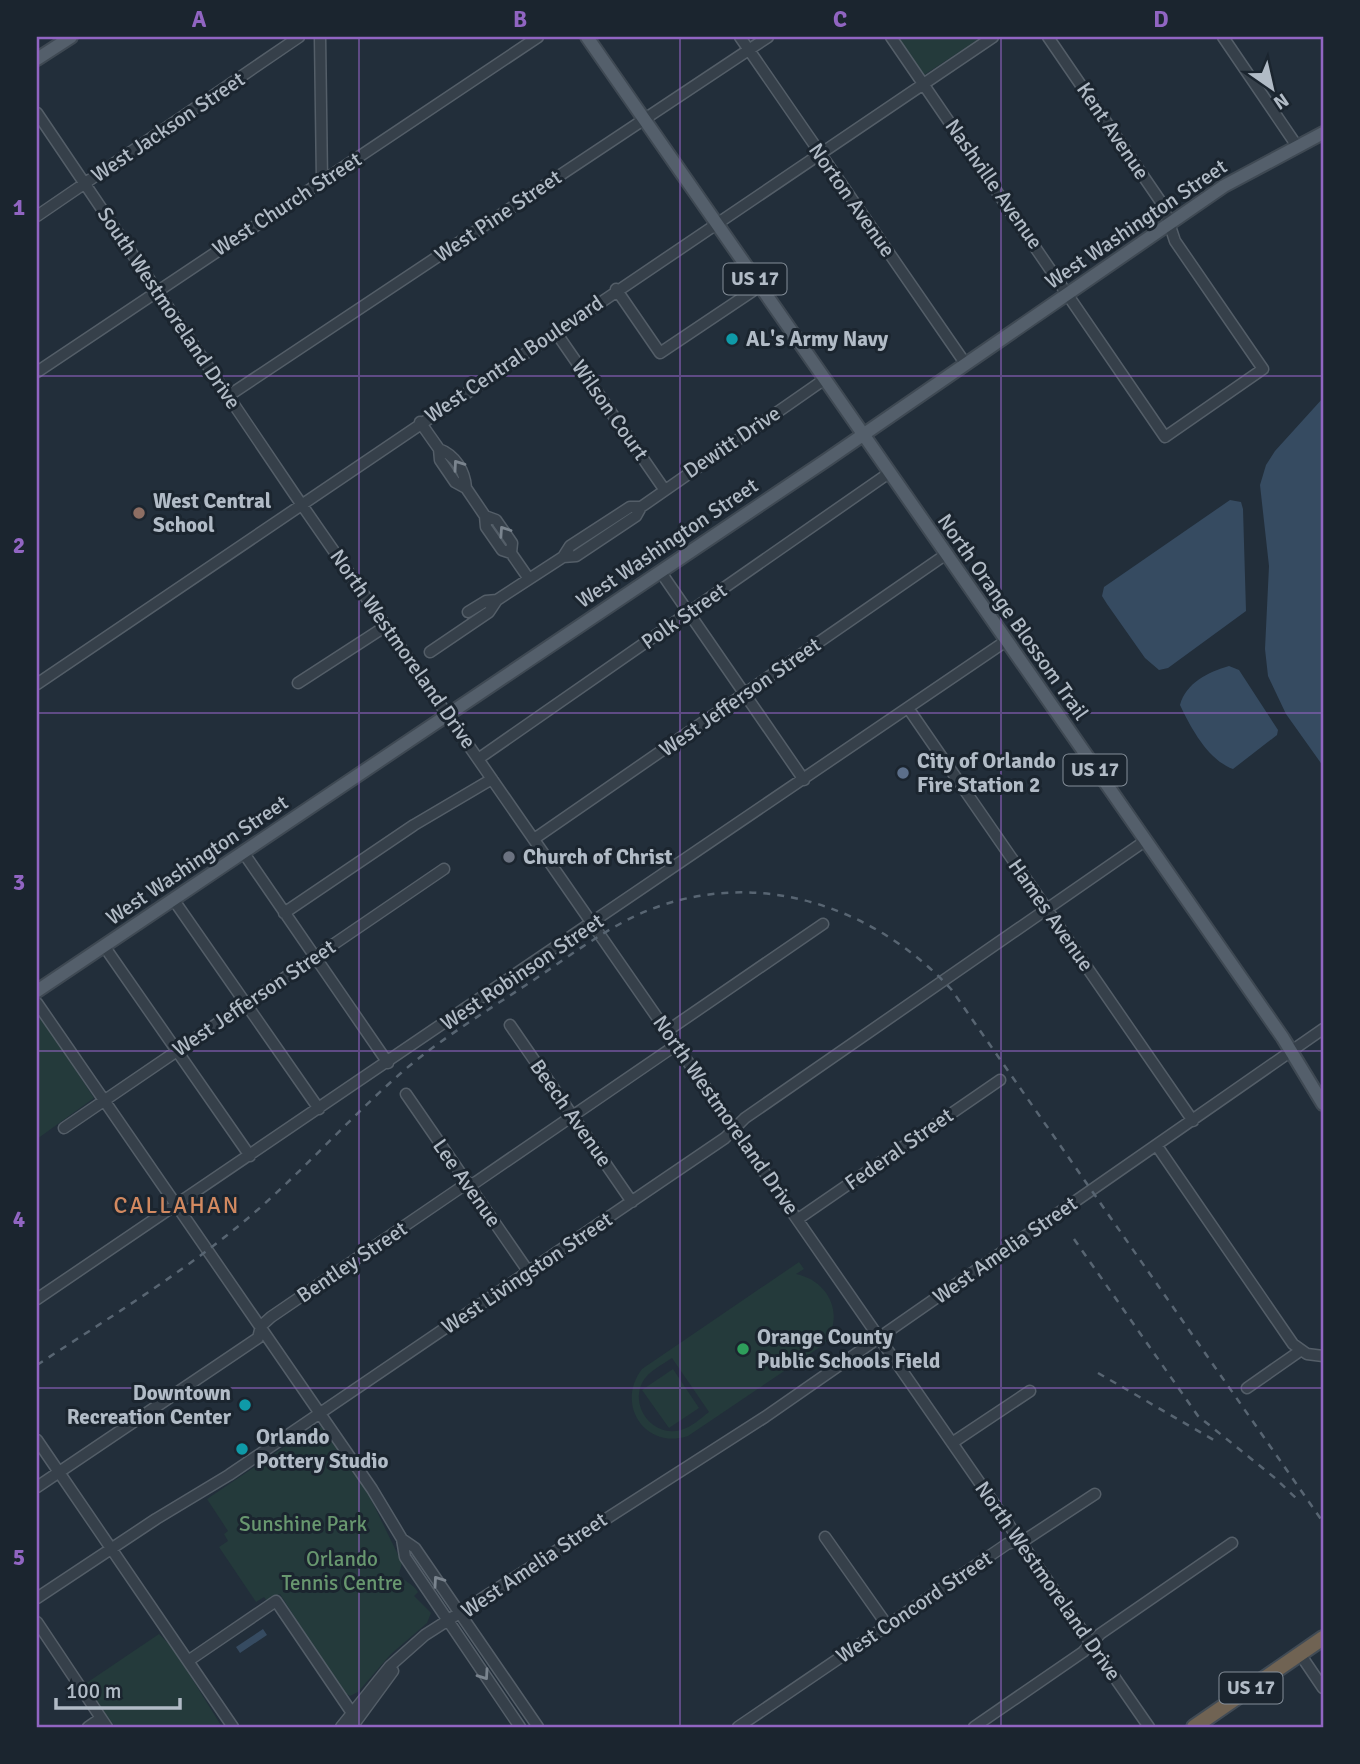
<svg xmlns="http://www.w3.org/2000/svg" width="1360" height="1764" font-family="Signika,sans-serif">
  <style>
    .green { fill: #243a3b; fill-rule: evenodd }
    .water { fill: #364b61 }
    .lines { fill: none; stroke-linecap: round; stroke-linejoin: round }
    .minor-casing { stroke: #545e68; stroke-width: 13 }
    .major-casing { stroke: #3f4953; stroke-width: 16 }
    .highway-casing { stroke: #414b55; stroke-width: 18 }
    .minor { stroke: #36404a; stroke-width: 10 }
    .major { stroke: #545f6b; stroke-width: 12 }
    .highway { stroke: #706353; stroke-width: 14 }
    .rail { stroke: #586572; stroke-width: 2.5; stroke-dasharray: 7 7; stroke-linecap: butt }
    .oneway { stroke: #7a848e }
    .grid { fill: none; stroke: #9165c2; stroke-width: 2; stroke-opacity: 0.55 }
    .culture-dot { fill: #0f9aa8; stroke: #1b252f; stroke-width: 2.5 }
    .education-dot { fill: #8d6e63; stroke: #1b252f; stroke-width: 2.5 }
    .service-dot { fill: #5c6f8a; stroke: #1b252f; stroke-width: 2.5 }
    .worship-dot { fill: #6b7280; stroke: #1b252f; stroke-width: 2.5 }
    .leisure-dot { fill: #2e9e5b; stroke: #1b252f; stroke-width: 2.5 }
    .labels { text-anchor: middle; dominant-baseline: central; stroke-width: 6; stroke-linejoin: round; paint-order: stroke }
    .shield { fill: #1b252f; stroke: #848e99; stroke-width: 2 }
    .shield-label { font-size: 19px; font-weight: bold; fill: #b1bbc6 }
    .street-label { font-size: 21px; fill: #b1bbc6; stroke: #1b252f }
    .poi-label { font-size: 21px; font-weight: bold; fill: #b1bbc6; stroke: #1b252f; text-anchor: start }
    .park-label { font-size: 21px; fill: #68976f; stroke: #1b252f }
    .neighbourhood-label { font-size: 23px; letter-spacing: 2px; fill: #d28960; stroke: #1b252f }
    .neatline { fill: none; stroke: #9165c2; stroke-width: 2.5 }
    .grid-label { font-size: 23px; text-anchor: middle; font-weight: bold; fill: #9165c2 }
  </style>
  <rect width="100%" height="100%" fill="#222e3a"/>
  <path class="green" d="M 897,37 L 982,37 L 924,75 Z
    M 37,1011 L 94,1098 L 37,1139 Z
    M 799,1262 L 804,1269 L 796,1274 C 830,1281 846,1317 823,1345 L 688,1436 C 645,1450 615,1404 642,1369 ZM 672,1358 L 709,1412 C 701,1418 692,1427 681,1430 C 654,1438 630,1408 642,1383 C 648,1371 662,1365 672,1358 Z
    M 673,1369 L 699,1408 L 669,1428 L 642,1390 Z
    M 315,1426 L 324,1427 L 365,1487 L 402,1563 L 399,1574 C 405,1583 413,1583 418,1592 L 414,1596 L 431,1613 L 427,1623 L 391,1654 L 358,1692 L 350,1696 L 342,1691 L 280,1594 L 268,1602 L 264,1597 L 256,1602 L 219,1547 L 228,1541 L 224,1534 L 228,1531 L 207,1499 Z
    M 159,1634 L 173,1648 L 222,1727 L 115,1727 L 85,1684 Z"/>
  <path class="water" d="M 1323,398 L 1323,766 L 1286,714 L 1268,676 L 1265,649 L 1269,566 L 1260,485 L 1266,465 L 1275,451 Z
    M 1230,500 L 1241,502 L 1243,509 L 1246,611 L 1168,668 L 1159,670 L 1145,658 L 1107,604 L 1102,596 L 1104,587 Z
    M 1229,666 L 1239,670 L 1278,730 L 1277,735 L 1233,769 C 1208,760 1191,728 1180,705 C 1186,683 1208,672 1229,666 Z
    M 263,1629 L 267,1635 L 240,1653 L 236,1647 Z"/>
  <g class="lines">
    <defs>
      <path id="minor" d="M 320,37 L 322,181
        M 740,37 L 965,363
        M 891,37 L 1165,437 L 1263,369 L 1175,241 L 1163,205 L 1048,37
        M 1223,37 L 1297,146
        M 37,113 L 295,495 L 1149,1727
        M 37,216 L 299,37
        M 616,289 L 660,353 L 760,286
        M 555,331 L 664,489
        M 37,372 L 538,37
        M 228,396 L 768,37
        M 420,422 L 439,449 L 440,460 L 455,482 L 466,488 L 485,516 L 486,527 L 502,550 L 511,553
        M 439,449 C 455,455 465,471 466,488
        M 630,507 L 641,507 L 636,516 L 576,556 L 563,557 L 570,546 Z
        M 641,507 L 825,379
        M 485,516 L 496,520 L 512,543 L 511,553 L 529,579
        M 660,571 L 804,780
        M 468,612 L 486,601 L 497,600
        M 430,652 L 489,612 L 497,600 L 563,557
        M 298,683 L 386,626
        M 37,684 L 993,37
        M 908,708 L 1193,1121
        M 478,759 L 889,473
        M 534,839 L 945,555
        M 243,852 L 388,1063
        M 173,899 L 319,1109
        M 284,913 L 414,825 L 492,779
        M 104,946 L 250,1156
        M 37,1003 L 372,1489 L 402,1539 L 405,1557 L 520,1727
        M 510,1025 L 632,1202
        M 667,1031 L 823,924
        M 406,1094 L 528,1271
        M 64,1128 L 444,869
        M 1157,1146 L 1293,1344 L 1307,1354 L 1323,1356
        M 798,1219 L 1000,1080
        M 37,1299 L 1006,641
        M 1247,1388 L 1300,1351
        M 37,1440 L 233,1727
        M 952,1443 L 1030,1391
        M 37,1487 L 258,1338 L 261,1326 L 271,1317 L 460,1188 L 476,1182 L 676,1045
        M 825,1537 L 887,1625
        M 402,1539 L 415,1548 L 538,1727
        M 37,1598 L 156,1519 L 229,1475 L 725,1138 L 745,1118 L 1145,841
        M 37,1622 L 107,1727
        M 1300,1654 L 1323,1688
        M 188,1661 L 276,1601 L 352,1713
        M 88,1727 L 101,1718
        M 341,1727 L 390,1666 L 425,1635 L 765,1417 L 1323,1029
        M 352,1727 L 393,1671
        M 738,1727 L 1007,1544 L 1028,1538 L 1095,1494
        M 974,1727 L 1083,1652 L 1100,1634 L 1232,1543"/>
      <path id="major" d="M 587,37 L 1283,1038 L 1323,1104
        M 37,59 L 71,37
        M 37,991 L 828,459 L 1224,186 L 1323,133"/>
      <path id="highway" d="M 1194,1727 L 1323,1638"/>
    </defs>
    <use href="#minor" class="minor-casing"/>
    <use href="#major" class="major-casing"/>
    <use href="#highway" class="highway-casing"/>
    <use href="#minor" class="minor"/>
    <use href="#major" class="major"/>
    <use href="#highway" class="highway"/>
    <path class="rail" d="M 1074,1239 L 1198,1416 L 1275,1478 L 1299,1501
      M 37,1365 C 113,1315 193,1267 262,1206 C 310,1163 353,1115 401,1073 C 439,1040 482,1014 523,987 C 560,963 596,935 635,916 C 747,864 870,902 951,989 L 1323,1522
      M 1098,1373 L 1219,1443"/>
  </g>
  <defs><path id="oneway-chevron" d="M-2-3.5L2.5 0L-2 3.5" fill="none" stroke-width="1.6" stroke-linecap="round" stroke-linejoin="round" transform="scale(1.75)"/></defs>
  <g class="oneway">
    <use href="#oneway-chevron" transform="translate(458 465) rotate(-125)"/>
    <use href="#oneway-chevron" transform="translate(504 531) rotate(-124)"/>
    <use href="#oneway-chevron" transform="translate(438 1581) rotate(-125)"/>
    <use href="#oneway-chevron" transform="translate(484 1675) rotate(55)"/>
  </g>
  <path class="grid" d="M 359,37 L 359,1727M 680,37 L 680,1727M 1001,37 L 1001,1727M 37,376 L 1323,376M 37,713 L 1323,713M 37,1051 L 1323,1051M 37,1388 L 1323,1388"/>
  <g class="culture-dot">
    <circle cx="732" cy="339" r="7"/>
    <circle cx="245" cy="1405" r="7"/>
    <circle cx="242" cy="1449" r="7"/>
  </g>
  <circle class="education-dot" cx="139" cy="513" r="7"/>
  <circle class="service-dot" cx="903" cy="773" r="7"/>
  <circle class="worship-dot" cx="509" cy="857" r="7"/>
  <circle class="leisure-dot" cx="743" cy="1349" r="7"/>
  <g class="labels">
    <g class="shield">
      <rect x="723.5" y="263.5" width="63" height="31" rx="5"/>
      <rect x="1063.5" y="754.5" width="63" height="31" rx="5"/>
      <rect x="1219.5" y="1672.5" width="63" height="31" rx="5"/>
    </g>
    <g class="shield-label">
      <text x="755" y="279">US 17</text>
      <text x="1095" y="770">US 17</text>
      <text x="1251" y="1688">US 17</text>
    </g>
    <g class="street-label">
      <text transform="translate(168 127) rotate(-34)">West Jackson Street</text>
      <text transform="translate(1113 131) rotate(56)">Kent Avenue</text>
      <text transform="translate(994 184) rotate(55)">Nashville Avenue</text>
      <text transform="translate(852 200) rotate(55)">Norton Avenue</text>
      <text transform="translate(287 204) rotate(-33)">West Church Street</text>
      <text transform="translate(498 216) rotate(-34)">West Pine Street</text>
      <text transform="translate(1136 224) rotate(-34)">West Washington Street</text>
      <text transform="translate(169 308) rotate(56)">South Westmoreland Drive</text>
      <text transform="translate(514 359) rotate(-34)">West Central Boulevard</text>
      <text transform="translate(610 410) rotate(55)">Wilson Court</text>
      <text transform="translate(732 442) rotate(-34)">Dewitt Drive</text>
      <text transform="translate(667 543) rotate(-34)">West Washington Street</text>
      <text transform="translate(684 616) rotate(-35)">Polk Street</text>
      <text transform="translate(1013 617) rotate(55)">North Orange Blossom Trail</text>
      <text transform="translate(403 649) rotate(55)">North Westmoreland Drive</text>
      <text transform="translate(740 697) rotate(-35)">West Jefferson Street</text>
      <text transform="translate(197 860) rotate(-34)">West Washington Street</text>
      <text transform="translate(1051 915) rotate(55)">Hames Avenue</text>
      <text transform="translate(522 972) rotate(-34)">West Robinson Street</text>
      <text transform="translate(254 998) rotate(-34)">West Jefferson Street</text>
      <text transform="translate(571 1113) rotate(55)">Beech Avenue</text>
      <text transform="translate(726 1115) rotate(55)">North Westmoreland Drive</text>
      <text transform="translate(899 1149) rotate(-35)">Federal Street</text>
      <text transform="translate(467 1183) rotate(55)">Lee Avenue</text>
      <text transform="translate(1005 1250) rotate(-35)">West Amelia Street</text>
      <text transform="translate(352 1262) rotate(-34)">Bentley Street</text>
      <text transform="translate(527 1273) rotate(-34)">West Livingston Street</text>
      <text transform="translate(534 1565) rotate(-34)">West Amelia Street</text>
      <text transform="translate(1048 1581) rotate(55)">North Westmoreland Drive</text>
      <text transform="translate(914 1607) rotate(-34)">West Concord Street</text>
    </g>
    <g class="poi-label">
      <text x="746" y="339">AL's Army Navy</text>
      <text x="153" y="501">West Central<tspan x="153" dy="24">School</tspan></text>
      <text x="917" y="761">City of Orlando<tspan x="917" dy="24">Fire Station 2</tspan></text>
      <text x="523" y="857">Church of Christ</text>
      <text x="757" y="1337">Orange County<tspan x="757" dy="24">Public Schools Field</tspan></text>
      <text x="231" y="1393" text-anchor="end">Downtown<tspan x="231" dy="24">Recreation Center</tspan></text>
      <text x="256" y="1437">Orlando<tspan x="256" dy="24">Pottery Studio</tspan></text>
    </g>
    <g class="park-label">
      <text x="303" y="1524">Sunshine Park</text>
      <text x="342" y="1559">Orlando<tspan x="342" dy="24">Tennis Centre</tspan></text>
    </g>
    <g class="neighbourhood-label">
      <text x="177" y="1205">CALLAHAN</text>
    </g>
  </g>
  <rect width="1360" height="1764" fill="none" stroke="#1b252f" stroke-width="77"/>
  <g transform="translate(1272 88) rotate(146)" stroke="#1b252f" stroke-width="5" paint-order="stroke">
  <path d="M0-5L12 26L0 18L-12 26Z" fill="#b1bbc6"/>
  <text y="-10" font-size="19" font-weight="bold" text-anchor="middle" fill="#b1bbc6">N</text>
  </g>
  <path d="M56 1698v10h124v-10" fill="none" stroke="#b1bbc6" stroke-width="3.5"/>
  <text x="66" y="1698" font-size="21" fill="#b1bbc6" stroke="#1b252f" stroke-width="5" paint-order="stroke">100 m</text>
  <rect x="38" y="38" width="1284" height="1688" class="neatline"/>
  <g class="grid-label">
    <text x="199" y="27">A</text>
    <text x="520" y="27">B</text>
    <text x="840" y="27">C</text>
    <text x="1161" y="27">D</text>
    <text x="19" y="215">1</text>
    <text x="19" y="553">2</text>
    <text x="19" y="890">3</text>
    <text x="19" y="1227">4</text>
    <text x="19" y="1565">5</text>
  </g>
</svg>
